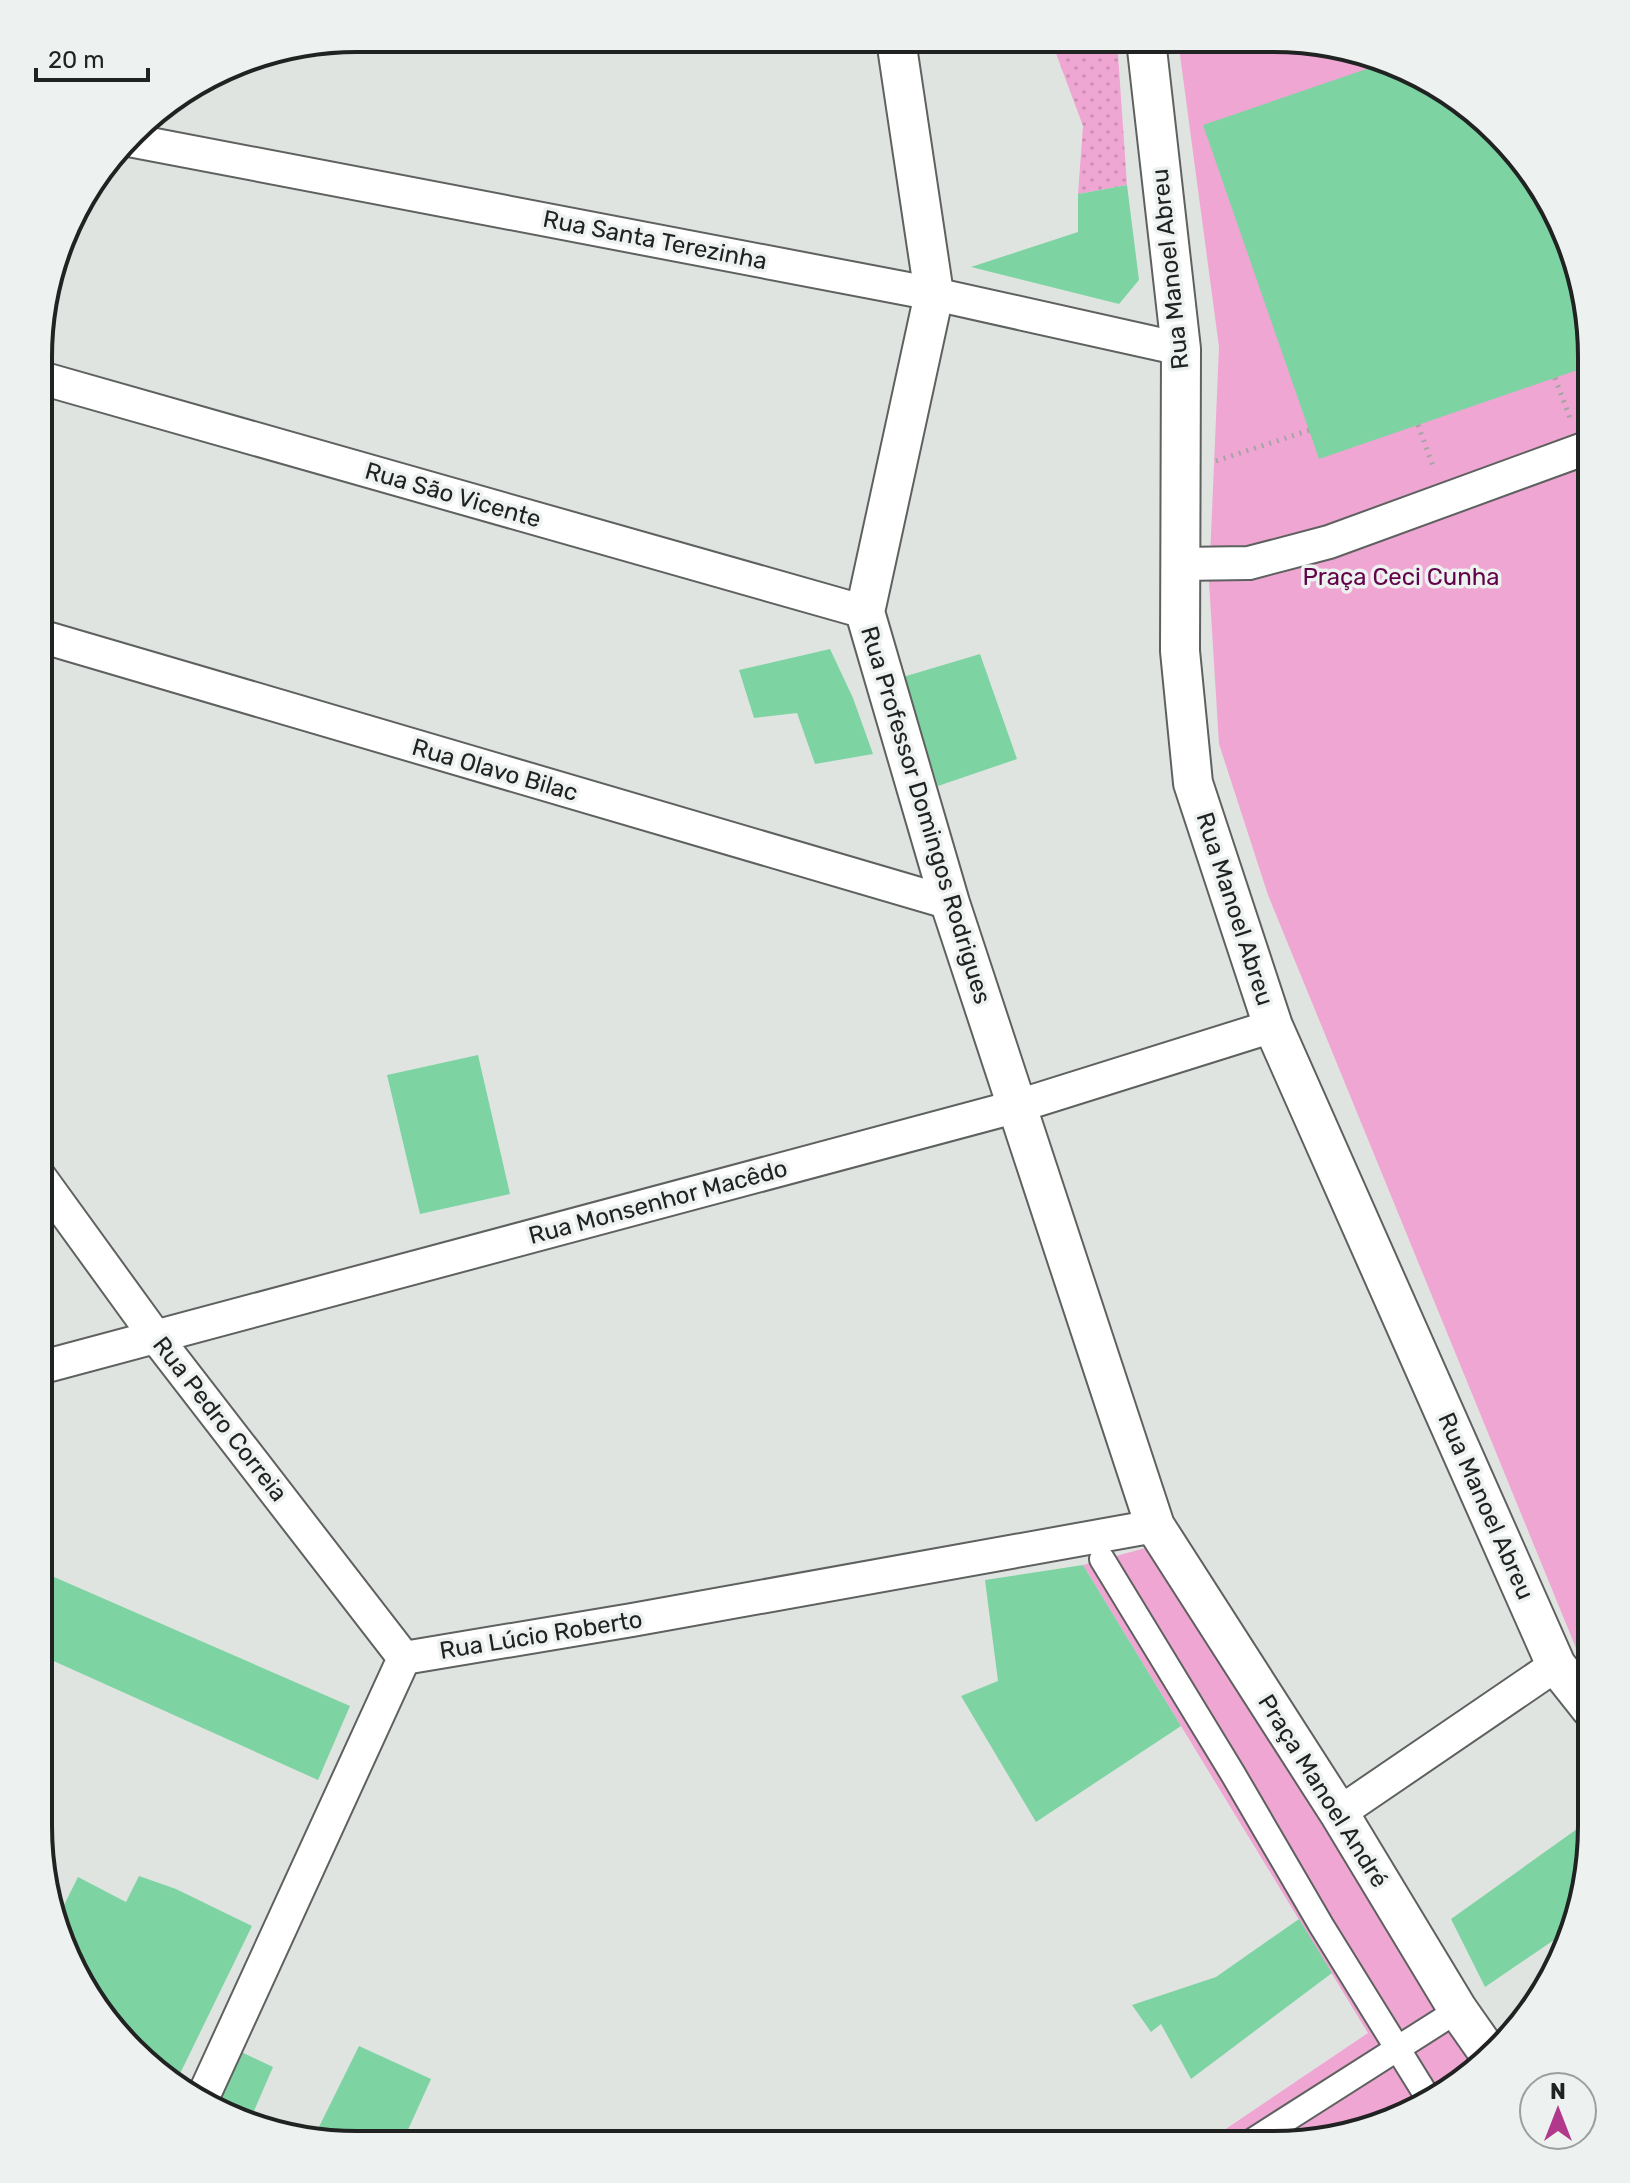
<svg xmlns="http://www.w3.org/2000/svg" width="1630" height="2183" font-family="Rubik,sans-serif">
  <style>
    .green { fill: #efa6d2 }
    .garden { fill: url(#garden-dots) }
    .building { fill: #7dd4a2 }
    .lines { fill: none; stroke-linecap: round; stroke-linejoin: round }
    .pedestrian-casing { stroke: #5e615f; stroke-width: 28 }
    .minor-casing { stroke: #5e615f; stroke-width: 36 }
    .tertiary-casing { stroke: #5e615f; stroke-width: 42 }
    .path { stroke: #a2a5a3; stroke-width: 5; stroke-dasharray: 2 6; stroke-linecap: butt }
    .pedestrian { stroke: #fff; stroke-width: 24 }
    .minor { stroke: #fff; stroke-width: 32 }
    .tertiary { stroke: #fff; stroke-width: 38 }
    .labels { text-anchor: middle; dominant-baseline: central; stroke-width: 7; stroke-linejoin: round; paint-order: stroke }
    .street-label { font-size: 24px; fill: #212322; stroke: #edf1ef }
    .park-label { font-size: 24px; fill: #620249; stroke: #edf1ef }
    .rim { fill: none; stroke: #212322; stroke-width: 4 }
  </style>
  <defs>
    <pattern id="garden-dots" width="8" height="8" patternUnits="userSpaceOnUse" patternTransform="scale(2)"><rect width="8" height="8" fill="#efa6d2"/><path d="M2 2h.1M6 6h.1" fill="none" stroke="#cd8fb4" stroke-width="1.8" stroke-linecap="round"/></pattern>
  </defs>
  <rect width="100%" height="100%" fill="#e0e4e1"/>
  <path class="green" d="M 1178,40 L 1315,41 L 1395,62 L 1467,104 L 1559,216 L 1592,357 L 1591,1668 L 1576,1648 L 1268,895 L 1219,744 L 1209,582 L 1219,347 Z
    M 1149,1547 L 1475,2071 L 1414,2112 L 1273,2145 L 1202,2145 L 1368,2033 L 1083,1565 Z"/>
  <path class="garden" d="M 1051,40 L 1117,40 L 1127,185 L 1078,194 L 1083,126 Z"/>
  <path class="building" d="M 1390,61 L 1467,104 L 1559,216 L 1592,365 L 1319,459 L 1203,125 Z
    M 1127,185 L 1139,280 L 1119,304 L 971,267 L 1078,232 L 1078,194 Z
    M 830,649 L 853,698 L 873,754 L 815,764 L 797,713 L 754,718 L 739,670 Z
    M 980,654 L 1017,759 L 938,786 L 903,677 Z
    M 478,1055 L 510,1194 L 420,1214 L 387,1075 Z
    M 1083,1565 L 1181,1726 L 1036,1822 L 961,1696 L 998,1681 L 985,1580 Z
    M 38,1570 L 350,1706 L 318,1780 L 38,1654 Z
    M 1591,1819 L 1591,1847 L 1576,1925 L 1485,1987 L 1451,1919 Z
    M 139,1876 L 176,1889 L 252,1926 L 174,2086 L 118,2037 L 71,1967 L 59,1915 L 78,1877 L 126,1902 Z
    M 1299,1919 L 1332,1973 L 1191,2079 L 1161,2024 L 1151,2032 L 1132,2005 L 1216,1977 Z
    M 359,2046 L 431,2079 L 402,2143 L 312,2141 Z
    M 235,2049 L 273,2067 L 251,2118 L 212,2103 Z"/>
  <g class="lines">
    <defs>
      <path id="pedestrian" d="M 1102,1559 L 1233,1774 L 1321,1925 L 1430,2101
        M 1246,2145 L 1458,2010"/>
      <path id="minor" d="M 129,140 L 934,294 L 1181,349
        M 41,378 L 865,612
        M 1180,564 L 1249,563 L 1329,542 L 1592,446
        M 40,636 L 950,903
        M 39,1176 L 155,1336 L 404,1658
        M 39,1368 L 1018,1106 L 1273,1026
        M 404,1658 L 632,1620 L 1155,1526
        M 1339,1813 L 1556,1665
        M 202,2099 L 404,1658"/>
      <path id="tertiary" d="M 896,40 L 934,294 L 865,612 L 950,903 L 1155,1526 L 1339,1813 L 1458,2010 L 1491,2057
        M 1146,40 L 1181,349 L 1180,651 L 1193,783 L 1273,1026 L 1556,1665 L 1591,1709"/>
    </defs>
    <use href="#pedestrian" class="pedestrian-casing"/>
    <use href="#minor" class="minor-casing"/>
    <use href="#tertiary" class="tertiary-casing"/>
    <path class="path" d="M 1555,378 L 1570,418
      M 1418,425 L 1434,469
      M 1216,461 L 1310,430"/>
    <use href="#pedestrian" class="pedestrian"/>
    <use href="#minor" class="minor"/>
    <use href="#tertiary" class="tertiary"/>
  </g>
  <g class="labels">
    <g class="street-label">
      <text transform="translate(655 240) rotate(11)">Rua Santa Terezinha</text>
      <text transform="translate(1170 269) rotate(-96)">Rua Manoel Abreu</text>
      <text transform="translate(453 495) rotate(16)">Rua São Vicente</text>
      <text transform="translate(495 770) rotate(16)">Rua Olavo Bilac</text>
      <text transform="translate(926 815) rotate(73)">Rua Professor Domingos Rodrigues</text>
      <text transform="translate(1235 909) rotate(72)">Rua Manoel Abreu</text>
      <text transform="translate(658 1202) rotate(-15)">Rua Monsenhor Macêdo</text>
      <text transform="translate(220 1419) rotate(52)">Rua Pedro Correia</text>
      <text transform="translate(1486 1506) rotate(66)">Rua Manoel Abreu</text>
      <text transform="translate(541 1635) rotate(-9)">Rua Lúcio Roberto</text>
      <text transform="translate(1323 1791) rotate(58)">Praça Manoel André</text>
    </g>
    <g class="park-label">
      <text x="1401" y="577">Praça Ceci Cunha</text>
    </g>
  </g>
  <path d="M0 0H1630V2183H0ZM357 52H1273A305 305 0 0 1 1578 357V1826A305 305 0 0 1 1273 2131H357A305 305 0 0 1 52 1826V357A305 305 0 0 1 357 52Z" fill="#edf1ef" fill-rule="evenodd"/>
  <path class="rim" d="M357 52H1273A305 305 0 0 1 1578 357V1826A305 305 0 0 1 1273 2131H357A305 305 0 0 1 52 1826V357A305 305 0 0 1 357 52Z"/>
  <g transform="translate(1558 2111)"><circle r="38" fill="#edf1ef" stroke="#9b9f9d" stroke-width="2"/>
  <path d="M0-6L14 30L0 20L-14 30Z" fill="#b2388c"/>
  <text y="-12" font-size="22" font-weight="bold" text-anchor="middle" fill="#212322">N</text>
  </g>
  <path d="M36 68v12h112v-12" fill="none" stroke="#212322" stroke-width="4"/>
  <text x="48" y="68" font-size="24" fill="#212322" stroke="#edf1ef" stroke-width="6" paint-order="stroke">20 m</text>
</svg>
